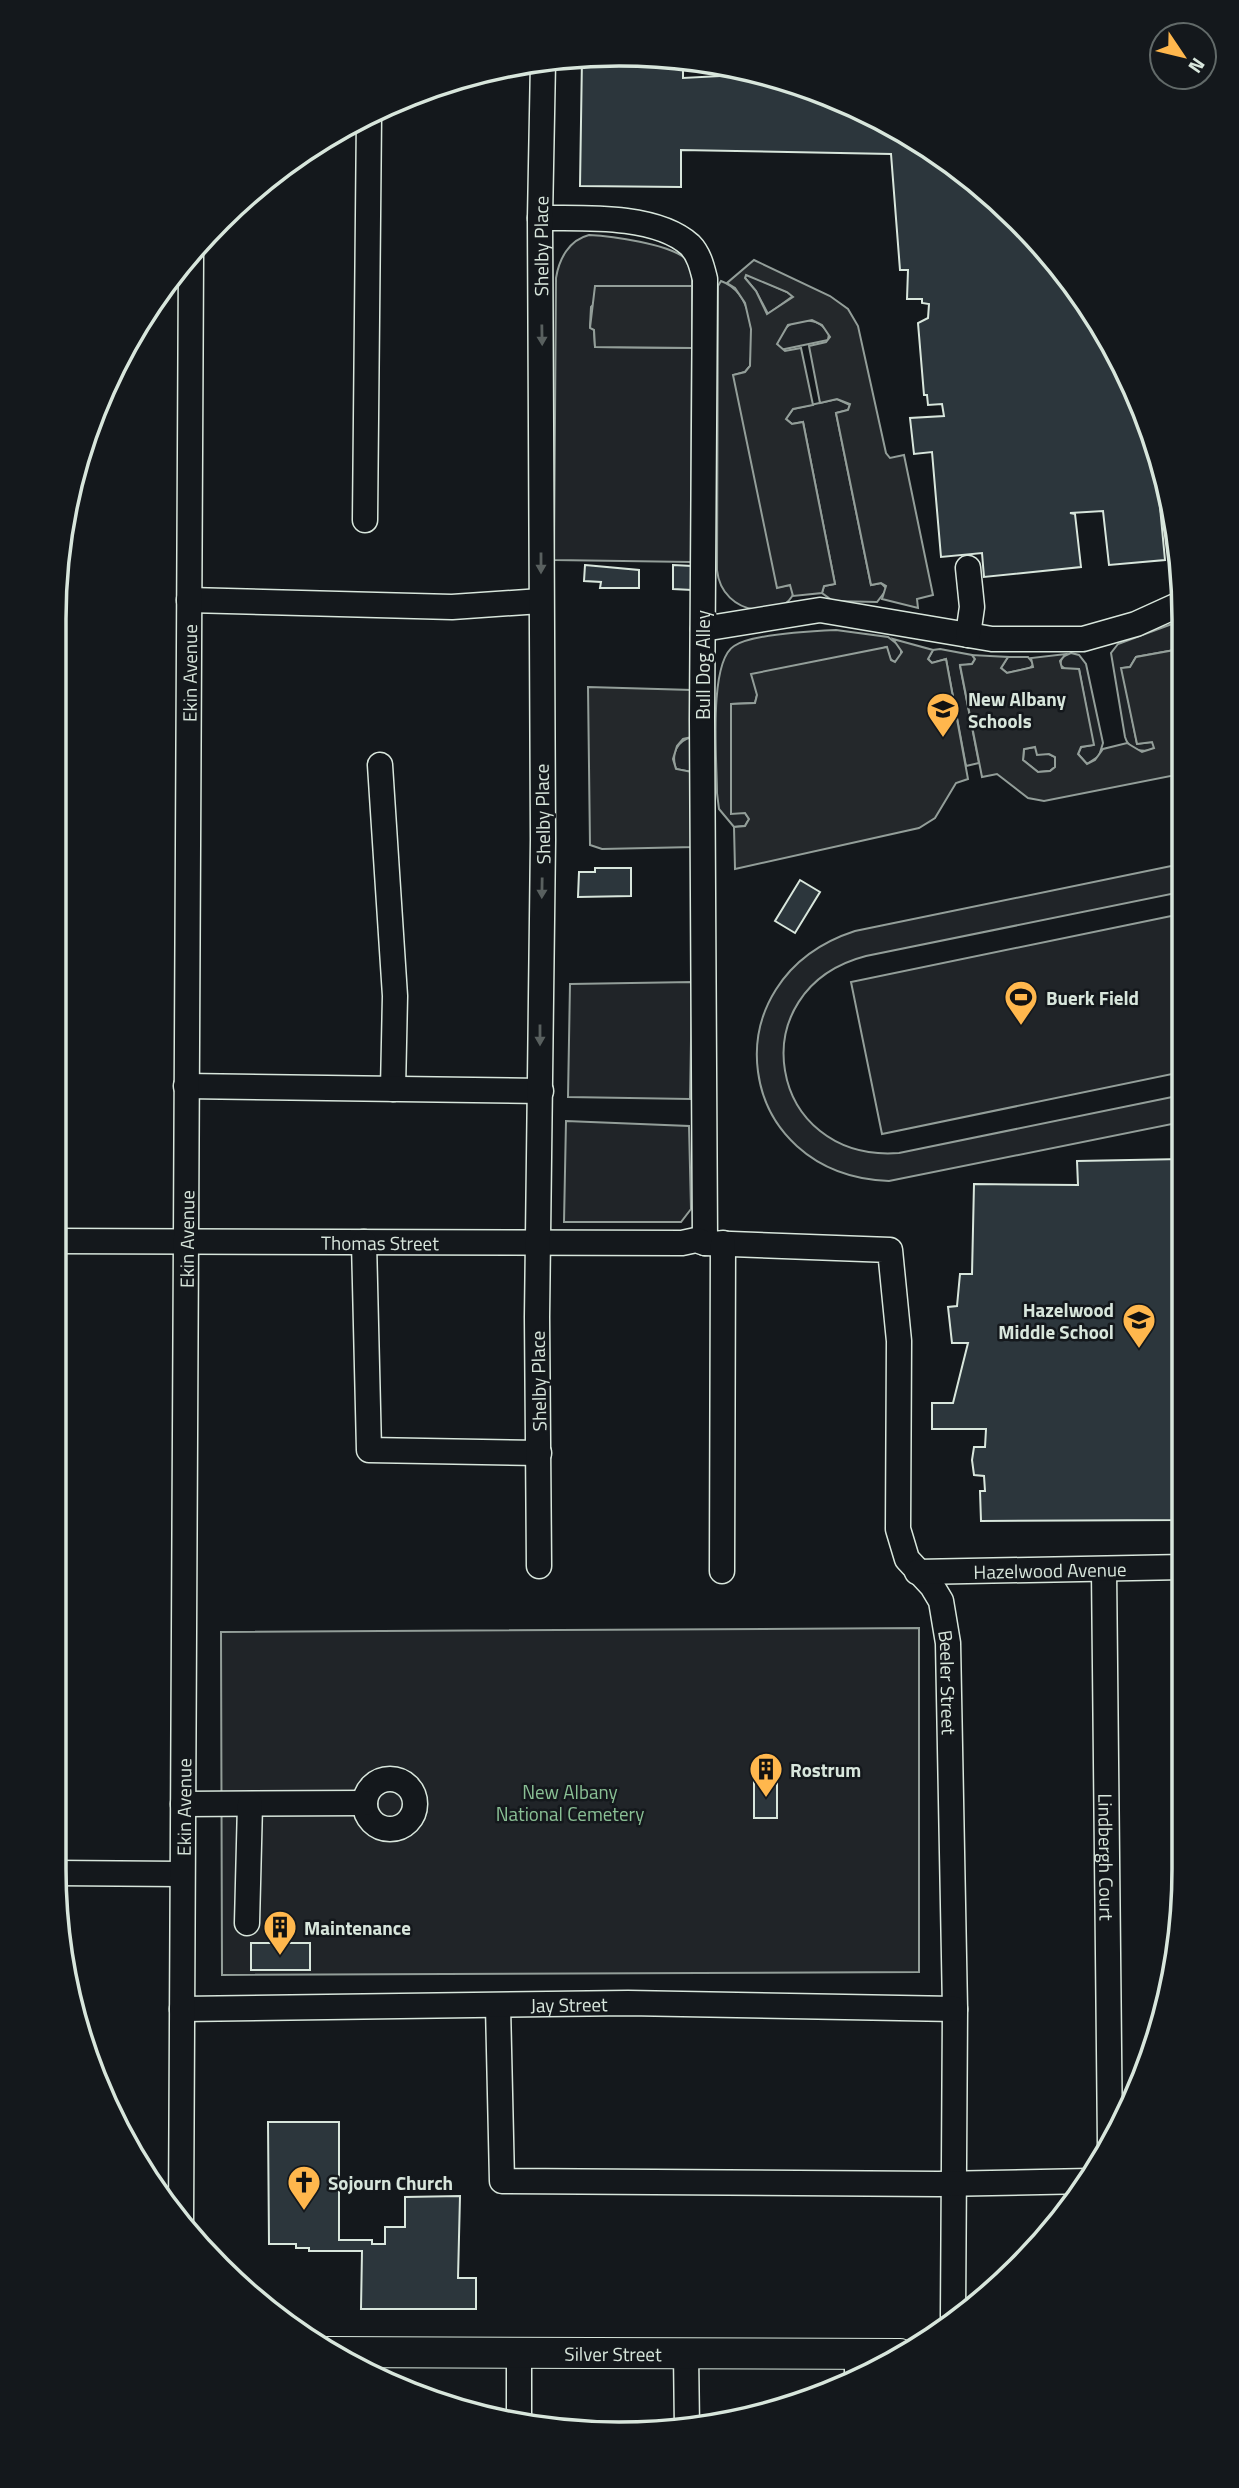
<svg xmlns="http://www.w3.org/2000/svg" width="1239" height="2488" font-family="'Titillium Web',sans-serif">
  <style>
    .green { fill: #202428; stroke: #939e99; stroke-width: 2 }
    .parking { fill: #24282b; stroke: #939e99; stroke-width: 2; fill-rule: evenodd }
    .building { fill: #2c363c; stroke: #d8e6dc; stroke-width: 2 }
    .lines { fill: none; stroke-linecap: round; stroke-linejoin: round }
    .minor-casing { stroke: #d8e6dc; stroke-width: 27 }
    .major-casing { stroke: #d8e6dc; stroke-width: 32 }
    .minor { stroke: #14181c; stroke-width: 24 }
    .major { stroke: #14181c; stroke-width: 30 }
    .oneway { fill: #59605f }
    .labels { text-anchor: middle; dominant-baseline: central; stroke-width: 5; stroke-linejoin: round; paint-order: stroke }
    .street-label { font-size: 19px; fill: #d8e6dc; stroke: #14181c }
    .poi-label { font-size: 19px; font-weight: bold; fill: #d8e6dc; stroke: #14181c; text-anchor: start }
    .park-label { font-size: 19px; fill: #8ac095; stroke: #14181c }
    .rim { fill: none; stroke: #d8e6dc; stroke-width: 3.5 }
  </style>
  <rect width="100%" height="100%" fill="#14181c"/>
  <path class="green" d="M 589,235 C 611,236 670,244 686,259 C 693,267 692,277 692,286 L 595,303 L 591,307 L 590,327 L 594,329 L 595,347 L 692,348 L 691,562 L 554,560 L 556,278 C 559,259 569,240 589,235 Z
    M 746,274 L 787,292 L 793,296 L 768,314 L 756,291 L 745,278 Z
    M 721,281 C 754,293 754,338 750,366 L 745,372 L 734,375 L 778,587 L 790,585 L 794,592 C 785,620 722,618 717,570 L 718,286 Z
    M 798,320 C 812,320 821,321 829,334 L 828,340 L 780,350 L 777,344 C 780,331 787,325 798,320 Z
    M 837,399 L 850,405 L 848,410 L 836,413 L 871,585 L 881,583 L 887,589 L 877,602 L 833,601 L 822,593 L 824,586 L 835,584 L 803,422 L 792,424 L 786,419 L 793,409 Z
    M 1180,621 L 1180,649 L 1136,657 L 1130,667 L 1122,668 L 1137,744 L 1152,742 L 1155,746 L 1152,750 C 1140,752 1129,750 1125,737 L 1111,653 L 1118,644 Z
    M 836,630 L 888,637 L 901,647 L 901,656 L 895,662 L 891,660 L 886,647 L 757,695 L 755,703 L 732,704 L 731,813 L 745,813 L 749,819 L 745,826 L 734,827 L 719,809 L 717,793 C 717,762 708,662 734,646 C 752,634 813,631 836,630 Z
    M 940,649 L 972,655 L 975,659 L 972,664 L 960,666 L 979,763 L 966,766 L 946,659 L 932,663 L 928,659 L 933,650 Z
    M 1071,653 L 1079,655 L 1086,664 L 1103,743 L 1099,756 L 1087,764 L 1078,754 L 1081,747 L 1093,745 L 1079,669 L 1067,670 L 1060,665 L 1062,657 Z
    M 1008,657 L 1028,657 L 1034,664 L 1030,668 L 1007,673 L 1001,668 Z
    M 692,737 L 692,772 L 676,769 C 671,754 676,741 692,737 Z
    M 1035,747 L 1055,757 L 1055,767 L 1050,771 L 1038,772 L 1023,760 L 1024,749 Z
    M 1181,864 L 1181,892 L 866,956 C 738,989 767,1163 899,1153 L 1182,1095 L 1182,1122 L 889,1181 C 733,1175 707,979 855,931 Z
    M 1181,914 L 1182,1072 L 882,1134 L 851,982 Z
    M 692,982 L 690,1099 L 568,1097 L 570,984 Z
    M 566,1121 L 689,1126 L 691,1209 L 681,1222 L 564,1222 Z
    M 919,1628 L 919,1972 L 222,1975 L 221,1632 Z"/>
  <path class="parking" d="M 754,260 L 830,296 L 848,309 L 858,326 L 886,453 L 890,458 L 904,455 L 933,595 L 917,599 L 918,608 L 882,599 L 886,586 L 881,583 L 871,585 L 836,413 L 848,410 L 850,404 L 837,399 L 820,403 L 809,346 L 826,342 L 830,337 L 822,325 L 812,320 L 788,325 L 777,344 L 785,351 L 801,348 L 813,405 L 793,409 L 786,419 L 792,424 L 803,422 L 835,584 L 824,586 L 822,593 L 793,596 L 790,585 L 777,588 L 733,375 L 745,372 L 750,366 L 751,329 L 745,303 L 735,288 L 727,283 ZM 746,275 L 787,292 L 793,297 L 767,314 L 756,291 L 745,278 Z
    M 595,286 L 692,286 L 692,348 L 595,347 L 594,330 L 590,328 Z
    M 893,639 L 933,650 L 928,659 L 932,663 L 946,659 L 968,779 L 956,783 L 935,818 L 919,828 L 735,869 L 734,827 L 745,826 L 749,819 L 745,813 L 731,814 L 731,704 L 755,703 L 757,695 L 751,674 L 887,647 L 891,660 L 895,662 L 902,652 Z
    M 1180,649 L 1181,774 L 1044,801 L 1028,798 L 997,774 L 982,777 L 960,665 L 972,664 L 975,659 L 972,655 L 1008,657 L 1001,668 L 1007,673 L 1033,667 L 1031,658 L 1066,654 L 1060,661 L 1062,668 L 1079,669 L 1094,745 L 1081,747 L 1078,754 L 1087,764 L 1095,760 L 1103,749 L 1127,743 L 1142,752 L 1154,748 L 1152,742 L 1137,744 L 1121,668 L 1130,667 L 1136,657 ZM 1035,747 L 1037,755 L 1049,754 L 1055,757 L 1055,767 L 1050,771 L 1038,772 L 1023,760 L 1024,749 Z
    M 588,687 L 692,690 L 692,737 L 683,739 L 677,746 L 673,759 L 676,769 L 692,772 L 694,847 L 602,849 L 590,845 Z"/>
  <path class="building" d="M 620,54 L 683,60 L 683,78 L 759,74 L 836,97 L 963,171 L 1068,275 L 1142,403 L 1155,454 L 1165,560 L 1109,565 L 1103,511 L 1070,513 L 1075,514 L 1081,567 L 984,577 L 982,553 L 941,557 L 932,452 L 914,454 L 910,418 L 944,416 L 942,404 L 928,405 L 927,395 L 924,395 L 918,323 L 928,318 L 929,304 L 922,303 L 922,299 L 907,299 L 908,270 L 900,270 L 891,154 L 681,150 L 681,187 L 580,186 L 582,58 Z
    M 585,565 L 639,570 L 639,588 L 600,588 L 601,582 L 584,581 Z
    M 673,565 L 692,566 L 692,590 L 673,589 Z
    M 595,868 L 631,868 L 631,896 L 578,897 L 579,872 L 595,872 Z
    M 800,880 L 820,892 L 795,933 L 775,921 Z
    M 1182,1159 L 1183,1520 L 981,1521 L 980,1491 L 985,1491 L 984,1476 L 974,1475 L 972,1460 L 974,1447 L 985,1447 L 986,1429 L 932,1429 L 932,1403 L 953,1403 L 968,1343 L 952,1343 L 948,1307 L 957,1306 L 960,1274 L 972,1274 L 974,1184 L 1078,1185 L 1077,1161 Z
    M 754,1780 L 777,1781 L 777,1818 L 754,1818 Z
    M 251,1943 L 310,1943 L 310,1970 L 251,1970 Z
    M 268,2122 L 339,2122 L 339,2240 L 372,2240 L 372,2244 L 385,2244 L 385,2227 L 405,2227 L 405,2197 L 460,2196 L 458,2278 L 476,2278 L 476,2309 L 361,2309 L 362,2251 L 309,2251 L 309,2248 L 296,2248 L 296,2244 L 269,2244 Z"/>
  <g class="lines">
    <defs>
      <g id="minor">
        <path d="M 540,218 C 582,218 656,214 690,245 C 699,254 702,267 705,279 L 702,719 L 705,1243"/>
        <path d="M 365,520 L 369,115"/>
        <path d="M 189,600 L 452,607 L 541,601"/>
        <path d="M 703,629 L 820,610 L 992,639 L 1083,639 L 1136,624 L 1180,604"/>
        <path d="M 968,635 L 972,607 L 968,568"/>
        <path d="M 380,765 L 395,996 L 393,1089"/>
        <path d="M 186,1086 L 541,1091"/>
        <path id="s1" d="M 54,1241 L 682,1243 L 696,1240 L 705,1243 L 890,1250 L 899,1341 L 898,1529 L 907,1559 L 932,1586 L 941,1601 L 948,1643 L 955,2009 L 953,2316"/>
        <path d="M 364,1242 L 369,1450 L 539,1453"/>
        <path id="s2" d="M 539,1566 L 537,1317 L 543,840 L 540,218 L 543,62"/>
        <path id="s3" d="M 1104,1570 L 1110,2145"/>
        <path d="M 722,1571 L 723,1243"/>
        <path id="s4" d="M 917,1572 L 1184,1567"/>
        <circle cx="390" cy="1804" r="25"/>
        <path d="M 183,1804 L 365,1803"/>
        <path d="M 55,1873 L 182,1874"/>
        <path d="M 247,1923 L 250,1804"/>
        <path d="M 498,2006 L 502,2181 L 938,2184 L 1090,2181"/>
        <path id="s5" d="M 182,2009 L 628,2003 L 955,2009"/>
        <path id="s6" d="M 181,2223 L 191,256"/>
        <path d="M 519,2352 L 519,2423"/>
        <path d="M 686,2353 L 687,2429"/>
        <path d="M 857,2354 L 857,2379"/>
      </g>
      <g id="major">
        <path id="s7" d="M 328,2352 L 900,2354"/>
      </g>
    </defs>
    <use href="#minor" class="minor-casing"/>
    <use href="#major" class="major-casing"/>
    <use href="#minor" class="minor"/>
    <use href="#major" class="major"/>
  </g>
  <defs><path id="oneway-solid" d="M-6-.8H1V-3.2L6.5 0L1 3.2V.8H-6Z" transform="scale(1.75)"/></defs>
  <g class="oneway">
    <use href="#oneway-solid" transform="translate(542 335) rotate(89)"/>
    <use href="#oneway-solid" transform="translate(541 563) rotate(90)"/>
    <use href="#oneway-solid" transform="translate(542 888) rotate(91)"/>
    <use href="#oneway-solid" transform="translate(540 1035) rotate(90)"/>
  </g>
  <defs>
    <symbol id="school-pin" viewBox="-11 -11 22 30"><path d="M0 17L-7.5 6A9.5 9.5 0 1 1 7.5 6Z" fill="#ffb74d" stroke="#14181c"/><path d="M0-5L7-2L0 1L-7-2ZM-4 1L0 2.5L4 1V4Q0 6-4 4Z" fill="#111"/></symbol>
    <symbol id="stadium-pin" viewBox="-11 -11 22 30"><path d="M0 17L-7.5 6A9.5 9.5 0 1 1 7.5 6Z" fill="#ffb74d" stroke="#14181c"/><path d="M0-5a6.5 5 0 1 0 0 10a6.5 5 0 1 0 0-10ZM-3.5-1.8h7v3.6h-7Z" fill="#111"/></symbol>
    <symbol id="building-pin" viewBox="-11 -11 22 30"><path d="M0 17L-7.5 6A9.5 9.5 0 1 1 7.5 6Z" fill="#ffb74d" stroke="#14181c"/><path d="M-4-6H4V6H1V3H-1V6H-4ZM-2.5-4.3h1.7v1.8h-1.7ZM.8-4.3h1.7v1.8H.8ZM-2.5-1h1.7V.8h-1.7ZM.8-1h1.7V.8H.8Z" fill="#111"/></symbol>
    <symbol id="church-pin" viewBox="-11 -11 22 30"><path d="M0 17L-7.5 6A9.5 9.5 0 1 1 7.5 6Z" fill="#ffb74d" stroke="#14181c"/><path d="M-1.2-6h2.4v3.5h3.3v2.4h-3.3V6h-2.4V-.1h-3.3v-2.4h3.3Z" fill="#111"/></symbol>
  </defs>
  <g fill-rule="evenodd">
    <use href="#school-pin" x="924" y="690" width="38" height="52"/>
    <use href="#stadium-pin" x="1002" y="978" width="38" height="52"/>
    <use href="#school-pin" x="1120" y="1301" width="38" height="52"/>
    <use href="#building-pin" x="747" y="1750" width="38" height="52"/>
    <use href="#building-pin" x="261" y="1908" width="38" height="52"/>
    <use href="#church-pin" x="285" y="2163" width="38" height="52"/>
  </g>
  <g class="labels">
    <g class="street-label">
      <text stroke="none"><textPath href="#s2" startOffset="1320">Shelby Place</textPath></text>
      <text transform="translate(702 665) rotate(-90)">Bull Dog Alley</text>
      <text stroke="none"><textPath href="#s6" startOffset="1550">Ekin Avenue</textPath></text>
      <text transform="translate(542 814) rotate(-91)">Shelby Place</text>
      <text stroke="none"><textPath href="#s6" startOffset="984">Ekin Avenue</textPath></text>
      <text stroke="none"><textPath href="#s1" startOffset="326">Thomas Street</textPath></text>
      <text transform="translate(538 1381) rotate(-91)">Shelby Place</text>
      <text stroke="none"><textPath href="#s4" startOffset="133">Hazelwood Avenue</textPath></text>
      <text stroke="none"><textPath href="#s1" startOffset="1284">Beeler Street</textPath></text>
      <text stroke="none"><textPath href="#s6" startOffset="416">Ekin Avenue</textPath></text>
      <text stroke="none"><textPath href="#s3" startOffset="287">Lindbergh Court</textPath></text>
      <text stroke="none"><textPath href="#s5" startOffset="387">Jay Street</textPath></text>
      <text stroke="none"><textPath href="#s7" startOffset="285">Silver Street</textPath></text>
    </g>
    <g class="poi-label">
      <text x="968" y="698">New Albany<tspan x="968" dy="22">Schools</tspan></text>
      <text x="1046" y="997">Buerk Field</text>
      <text x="1114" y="1309" text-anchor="end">Hazelwood<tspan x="1114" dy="22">Middle School</tspan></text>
      <text x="790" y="1769">Rostrum</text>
      <text x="304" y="1927">Maintenance</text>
      <text x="328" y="2182">Sojourn Church</text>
    </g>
    <g class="park-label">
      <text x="570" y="1791">New Albany<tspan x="570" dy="22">National Cemetery</tspan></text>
    </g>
  </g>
  <path d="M0 0H1239V2488H0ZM619 66H619A553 553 0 0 1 1172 619V1869A553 553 0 0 1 619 2422H619A553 553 0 0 1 66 1869V619A553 553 0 0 1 619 66Z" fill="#14181c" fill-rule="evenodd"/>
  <path class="rim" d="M619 66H619A553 553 0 0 1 1172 619V1869A553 553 0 0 1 619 2422H619A553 553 0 0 1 66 1869V619A553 553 0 0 1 619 66Z"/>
  <g transform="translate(1183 56) rotate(125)"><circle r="33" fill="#14181c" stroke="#626a69" stroke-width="2"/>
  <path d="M0-5L12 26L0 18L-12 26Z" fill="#ffb74d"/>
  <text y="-10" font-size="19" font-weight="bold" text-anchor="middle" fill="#d8e6dc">N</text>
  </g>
</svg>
